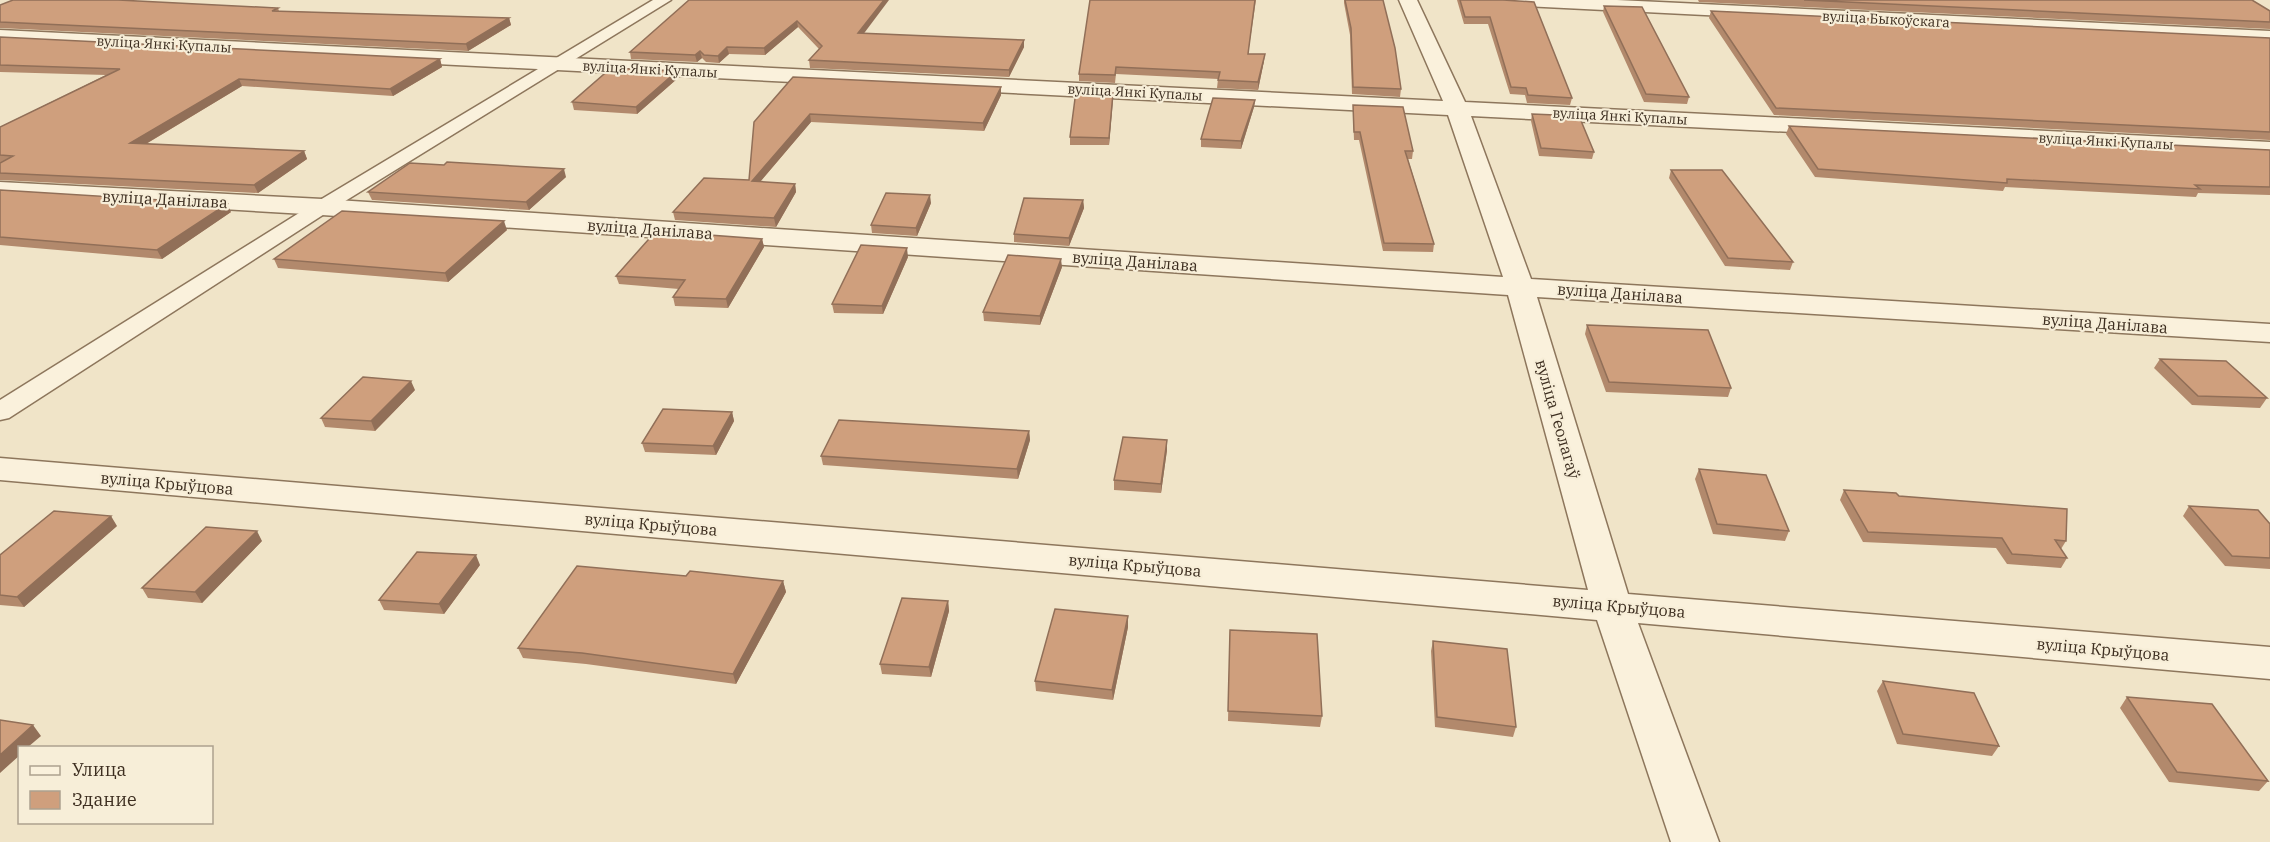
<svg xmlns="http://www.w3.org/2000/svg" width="2270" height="842" font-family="'IBM Plex Serif',serif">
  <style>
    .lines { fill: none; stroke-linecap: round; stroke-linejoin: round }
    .service-casing { stroke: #8d765c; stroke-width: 3 }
    .minor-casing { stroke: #8d765c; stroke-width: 3 }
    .service { fill: #faf1dc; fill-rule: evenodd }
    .minor { fill: #faf1dc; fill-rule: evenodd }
    .wall { fill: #b2896c }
    .shaded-wall { fill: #916f58 }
    .building { fill: #cf9f7d; stroke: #916f58; stroke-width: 1.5 }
    .labels { text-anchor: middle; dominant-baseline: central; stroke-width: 4.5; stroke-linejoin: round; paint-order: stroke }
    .far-street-label { font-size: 14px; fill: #3d2e20; stroke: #f7eed8 }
    .street-label { font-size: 16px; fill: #3d2e20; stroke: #f7eed8 }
  </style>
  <rect width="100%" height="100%" fill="#f0e4c8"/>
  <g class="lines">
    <defs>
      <path id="service" d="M 653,0 L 671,0 L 329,211 L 9,418 L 0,420 L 0,400 L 315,203 Z"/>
      <path id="minor" d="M 1399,0 L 1417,0 L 1465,102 L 2270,142 L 2270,156 L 1471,116 L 1531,279 L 2270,324 L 2270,342 L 1537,297 L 1628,594 L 2270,647 L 2270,679 L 1638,623 L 1719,842 L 1671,842 L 1597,620 L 0,480 L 0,458 L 1588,590 L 1508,295 L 322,215 L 0,196 L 0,182 L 322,199 L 1503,277 L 1448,115 L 0,42 L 0,30 L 1443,101 Z
        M 1493,0 L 1617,0 L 2270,31 L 2270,43 L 1502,5 L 1496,4 Z"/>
    </defs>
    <use href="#service" class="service-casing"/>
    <use href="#minor" class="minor-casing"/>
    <use href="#service" class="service"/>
    <use href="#minor" class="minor"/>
  </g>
  <path class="wall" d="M 689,0 L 864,34 L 1024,47 L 1009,77 L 810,68 L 809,60 L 819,49 L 798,27 L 765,55 L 729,54 L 719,63 L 706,62 L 702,58 L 697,62 L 631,59 L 630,52 Z
    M 1090,0 L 1256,0 L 1248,54 L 1264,61 L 1258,90 L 1217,88 L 1218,79 L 1116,74 L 1115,83 L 1079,81 L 1079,74 Z
    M 1344,0 L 1383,0 L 1401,89 L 1400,97 L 1352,94 L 1350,35 L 1344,3 Z
    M 1457,0 L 1503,0 L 1572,98 L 1570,105 L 1527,103 L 1525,95 L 1510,94 L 1488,24 L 1464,24 Z
    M 1698,0 L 2252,0 L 2270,11 L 2270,29 L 1699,2 Z
    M 0,5 L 278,8 L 279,11 L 509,18 L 511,25 L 468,51 L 0,28 Z
    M 1604,6 L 1689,97 L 1687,104 L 1644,102 L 1603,12 Z
    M 1711,11 L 2270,38 L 2270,140 L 1774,115 L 1709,18 Z
    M 0,38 L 440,59 L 442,67 L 393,96 L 242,86 L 146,144 L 304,151 L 307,159 L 258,193 L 0,180 L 0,127 L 106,75 L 0,72 Z
    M 677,71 L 678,78 L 637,114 L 574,110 L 572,102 Z
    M 793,77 L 1001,95 L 984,131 L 811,122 L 760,182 L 795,184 L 796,192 L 776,227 L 675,220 L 673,212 L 749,180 Z
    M 1113,93 L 1109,145 L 1070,145 L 1070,137 Z
    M 1255,100 L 1254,107 L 1241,149 L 1201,147 L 1201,139 Z
    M 1353,105 L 1413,151 L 1412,159 L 1408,159 L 1434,244 L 1433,252 L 1383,251 L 1359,140 L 1354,140 L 1353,112 Z
    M 1532,114 L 1594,152 L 1592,159 L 1539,156 L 1531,121 Z
    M 1789,126 L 2270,150 L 2270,195 L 2198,193 L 2196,197 L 2005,187 L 2003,191 L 1815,177 L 1786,134 Z
    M 1671,170 L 1793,262 L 1790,270 L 1725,266 L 1669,178 Z
    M 566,177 L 529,210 L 372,200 L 368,192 Z
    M 0,190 L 231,212 L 162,259 L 0,245 Z
    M 1083,200 L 1084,208 L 1069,246 L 1014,242 L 1014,234 Z
    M 931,203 L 917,236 L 872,233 L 871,225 Z
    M 507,230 L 448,282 L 278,268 L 274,259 Z
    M 762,239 L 764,247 L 728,308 L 675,306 L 673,297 L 679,289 L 619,284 L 616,276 Z
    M 908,257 L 883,314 L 834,313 L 832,304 Z
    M 1062,267 L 1040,325 L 984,321 L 983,312 Z
    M 1587,325 L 1731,388 L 1728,397 L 1606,392 L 1585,334 Z
    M 2160,359 L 2267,398 L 2260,408 L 2192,405 L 2154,368 Z
    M 415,390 L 375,431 L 325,427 L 321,418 Z
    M 732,412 L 734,421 L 716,455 L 645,452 L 642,443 Z
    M 1029,431 L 1030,440 L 1018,479 L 823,465 L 821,456 Z
    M 1167,450 L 1161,493 L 1114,490 L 1114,480 Z
    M 1699,469 L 1789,531 L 1785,541 L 1713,534 L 1695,479 Z
    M 1844,490 L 1899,496 L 2066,541 L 2061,549 L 2067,558 L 2061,568 L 2007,564 L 1996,548 L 1863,542 L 1840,500 Z
    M 2189,506 L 2270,524 L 2270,569 L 2225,566 L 2183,516 Z
    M 117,526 L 24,607 L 0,605 L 0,555 Z
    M 262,541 L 202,603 L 148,598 L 142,588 Z
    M 480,565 L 444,614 L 384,610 L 379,600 Z
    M 783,581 L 786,592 L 736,684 L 586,664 L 523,658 L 518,648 Z
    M 948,601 L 949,611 L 931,677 L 882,674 L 880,664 Z
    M 1128,616 L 1128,627 L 1113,700 L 1036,691 L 1035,681 Z
    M 1230,630 L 1322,716 L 1320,727 L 1228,721 Z
    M 1433,641 L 1516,727 L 1513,737 L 1435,727 L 1431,651 Z
    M 1883,681 L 1999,746 L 1992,756 L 1897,744 L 1877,691 Z
    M 2127,697 L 2268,781 L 2259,791 L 2169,782 L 2120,708 Z"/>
  <path class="shaded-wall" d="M 884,0 L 889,0 L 859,40 L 858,33 Z
    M 509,18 L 511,25 L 468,51 L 466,44 Z
    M 797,21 L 798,27 L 765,55 L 764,48 Z
    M 1024,40 L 1024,47 L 1009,77 L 1009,70 Z
    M 727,47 L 729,54 L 719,63 L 718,56 Z
    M 700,51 L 702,58 L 697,62 L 695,55 Z
    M 1265,54 L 1264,61 L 1258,90 L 1258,82 Z
    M 440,59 L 442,67 L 393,96 L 390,89 Z
    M 677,71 L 678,78 L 637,114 L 636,107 Z
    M 239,79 L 242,86 L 134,151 L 130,143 Z
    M 1001,87 L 1001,95 L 984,131 L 983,123 Z
    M 1113,93 L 1113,100 L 1109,145 L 1109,138 Z
    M 1255,100 L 1254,107 L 1241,149 L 1241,141 Z
    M 810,114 L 811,122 L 754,189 L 752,181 Z
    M 304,151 L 307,159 L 258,193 L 254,185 Z
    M 564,169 L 566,177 L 529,210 L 526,202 Z
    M 795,184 L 796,192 L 776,227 L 774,218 Z
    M 930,195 L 931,203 L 917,236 L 916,228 Z
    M 1083,200 L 1084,208 L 1069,246 L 1069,238 Z
    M 227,204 L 231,212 L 162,259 L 157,250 Z
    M 504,221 L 507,230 L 448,282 L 445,273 Z
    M 762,239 L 764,247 L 728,308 L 726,299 Z
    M 907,248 L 908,257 L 883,314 L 882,306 Z
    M 1061,259 L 1062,267 L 1040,325 L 1040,316 Z
    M 411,381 L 415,390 L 375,431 L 371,421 Z
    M 732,412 L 734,421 L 716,455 L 713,446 Z
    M 1029,431 L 1030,440 L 1018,479 L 1017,469 Z
    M 1167,440 L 1167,450 L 1161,493 L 1161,484 Z
    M 111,516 L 117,526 L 24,607 L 17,597 Z
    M 257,531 L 262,541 L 202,603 L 195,592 Z
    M 476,555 L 480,565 L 444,614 L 439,604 Z
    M 783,581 L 786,592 L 736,684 L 733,674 Z
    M 948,601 L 949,611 L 931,677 L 929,667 Z
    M 1128,616 L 1128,627 L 1113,700 L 1112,690 Z
    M 33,725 L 41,736 L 28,747 L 20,747 L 20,755 L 0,773 L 0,755 Z"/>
  <path class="building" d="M 13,0 L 118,0 L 278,8 L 272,11 L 509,18 L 466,44 L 0,22 L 0,5 Z
    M 689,0 L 884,0 L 858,33 L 1024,40 L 1009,70 L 809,60 L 822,46 L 797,21 L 764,48 L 727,47 L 718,56 L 704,55 L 700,51 L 695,55 L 630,52 Z
    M 1090,0 L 1255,0 L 1248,54 L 1265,54 L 1258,82 L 1218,80 L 1220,72 L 1116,67 L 1115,75 L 1079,74 Z
    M 1345,0 L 1383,0 L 1395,48 L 1401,89 L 1353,87 L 1351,28 Z
    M 1460,0 L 1503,0 L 1534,2 L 1572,98 L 1528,95 L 1526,88 L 1511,87 L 1490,17 L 1465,17 Z
    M 1804,0 L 2252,0 L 2270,11 L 2270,22 Z
    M 1604,6 L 1642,7 L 1689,97 L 1646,94 Z
    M 1711,11 L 2270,38 L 2270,132 L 1776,108 Z
    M 0,37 L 440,59 L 390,89 L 239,79 L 130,143 L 304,151 L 254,185 L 0,173 L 0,163 L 13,156 L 0,155 L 0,127 L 120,69 L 0,65 Z
    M 611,68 L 677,71 L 636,107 L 572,102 Z
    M 793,77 L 1001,87 L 983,123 L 810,114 L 752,181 L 795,184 L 774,218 L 673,212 L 704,178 L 749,180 L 754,122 Z
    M 1076,91 L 1113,93 L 1109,138 L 1070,137 Z
    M 1213,98 L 1255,100 L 1241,141 L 1201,139 Z
    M 1353,105 L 1403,107 L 1413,151 L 1405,151 L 1434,244 L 1384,243 L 1360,132 L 1354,132 Z
    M 1532,114 L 1579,116 L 1594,152 L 1541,148 Z
    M 1789,126 L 2270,150 L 2270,187 L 2195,185 L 2200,189 L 2007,179 L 2007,183 L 1818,169 Z
    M 447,162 L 564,169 L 526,202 L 368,192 L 410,163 L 444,165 Z
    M 1671,170 L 1722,170 L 1793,262 L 1728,258 Z
    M 0,190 L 227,204 L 157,250 L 0,237 Z
    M 886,193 L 930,195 L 916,228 L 871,225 Z
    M 1024,198 L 1083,200 L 1069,238 L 1014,234 Z
    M 342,211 L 504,221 L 445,273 L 274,259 Z
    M 656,231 L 762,239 L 726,299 L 673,297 L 685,280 L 616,276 Z
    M 861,245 L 907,248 L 882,306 L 832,304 Z
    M 1008,255 L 1061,259 L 1040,316 L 983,312 Z
    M 1587,325 L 1708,330 L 1731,388 L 1609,382 Z
    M 2160,359 L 2226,361 L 2267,398 L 2198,396 Z
    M 363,377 L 411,381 L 371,421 L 321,418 Z
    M 663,409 L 732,412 L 713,446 L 642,443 Z
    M 839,420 L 1029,431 L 1017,469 L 821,456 Z
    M 1123,437 L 1167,440 L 1161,484 L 1114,480 Z
    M 1699,469 L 1766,475 L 1789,531 L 1717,524 Z
    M 1844,490 L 1896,493 L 1899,496 L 2067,509 L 2066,541 L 2055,540 L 2067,558 L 2012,554 L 2002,538 L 1868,532 Z
    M 2189,506 L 2258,510 L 2270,524 L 2270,558 L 2232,556 Z
    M 54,511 L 111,516 L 17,597 L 0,595 L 0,555 Z
    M 206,527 L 257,531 L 195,592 L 142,588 Z
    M 417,552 L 476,555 L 439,604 L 379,600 Z
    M 577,566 L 686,576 L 690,571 L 783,581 L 733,674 L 582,653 L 518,648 Z
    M 902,598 L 948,601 L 929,667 L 880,664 Z
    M 1055,609 L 1128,616 L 1112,690 L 1035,681 Z
    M 1230,630 L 1317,634 L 1322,716 L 1228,711 Z
    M 1433,641 L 1507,649 L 1516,727 L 1437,717 Z
    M 1883,681 L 1974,693 L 1999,746 L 1903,734 Z
    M 2127,697 L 2212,704 L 2268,781 L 2177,772 Z
    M 0,720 L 33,725 L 0,755 Z"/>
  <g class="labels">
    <g class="far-street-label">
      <text transform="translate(1886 19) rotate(3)">вуліца Быкоўскага</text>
      <text transform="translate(164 44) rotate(3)">вуліца Янкі Купалы</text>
      <text transform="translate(650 69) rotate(3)">вуліца Янкі Купалы</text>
      <text transform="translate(1135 92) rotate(3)">вуліца Янкі Купалы</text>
      <text transform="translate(1620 116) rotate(3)">вуліца Янкі Купалы</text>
      <text transform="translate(2106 141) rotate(3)">вуліца Янкі Купалы</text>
    </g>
    <g class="street-label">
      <text transform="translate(165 199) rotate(3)">вуліца Данілава</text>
      <text transform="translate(650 229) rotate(4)">вуліца Данілава</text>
      <text transform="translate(1135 261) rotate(4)">вуліца Данілава</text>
      <text transform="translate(1620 293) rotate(4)">вуліца Данілава</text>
      <text transform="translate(2105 323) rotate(4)">вуліца Данілава</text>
      <text transform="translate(1558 419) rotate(74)">вуліца Геолагаў</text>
      <text transform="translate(167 483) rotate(5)">вуліца Крыўцова</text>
      <text transform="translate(651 524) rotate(5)">вуліца Крыўцова</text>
      <text transform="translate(1135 565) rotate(5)">вуліца Крыўцова</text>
      <text transform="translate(1619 606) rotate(5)">вуліца Крыўцова</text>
      <text transform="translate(2103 649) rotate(5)">вуліца Крыўцова</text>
    </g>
  </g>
  <rect x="18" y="746" width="195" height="78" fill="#f7eed8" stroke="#ada18e" stroke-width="1.5"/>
  <rect x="30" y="766" width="30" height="9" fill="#faf1dc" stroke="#ada18e" stroke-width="1.5"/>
  <text x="72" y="776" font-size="18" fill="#3d2e20">Улица</text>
  <rect x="30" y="791" width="30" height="18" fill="#cf9f7d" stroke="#ada18e" stroke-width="1.5"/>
  <text x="72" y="806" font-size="18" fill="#3d2e20">Здание</text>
</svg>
